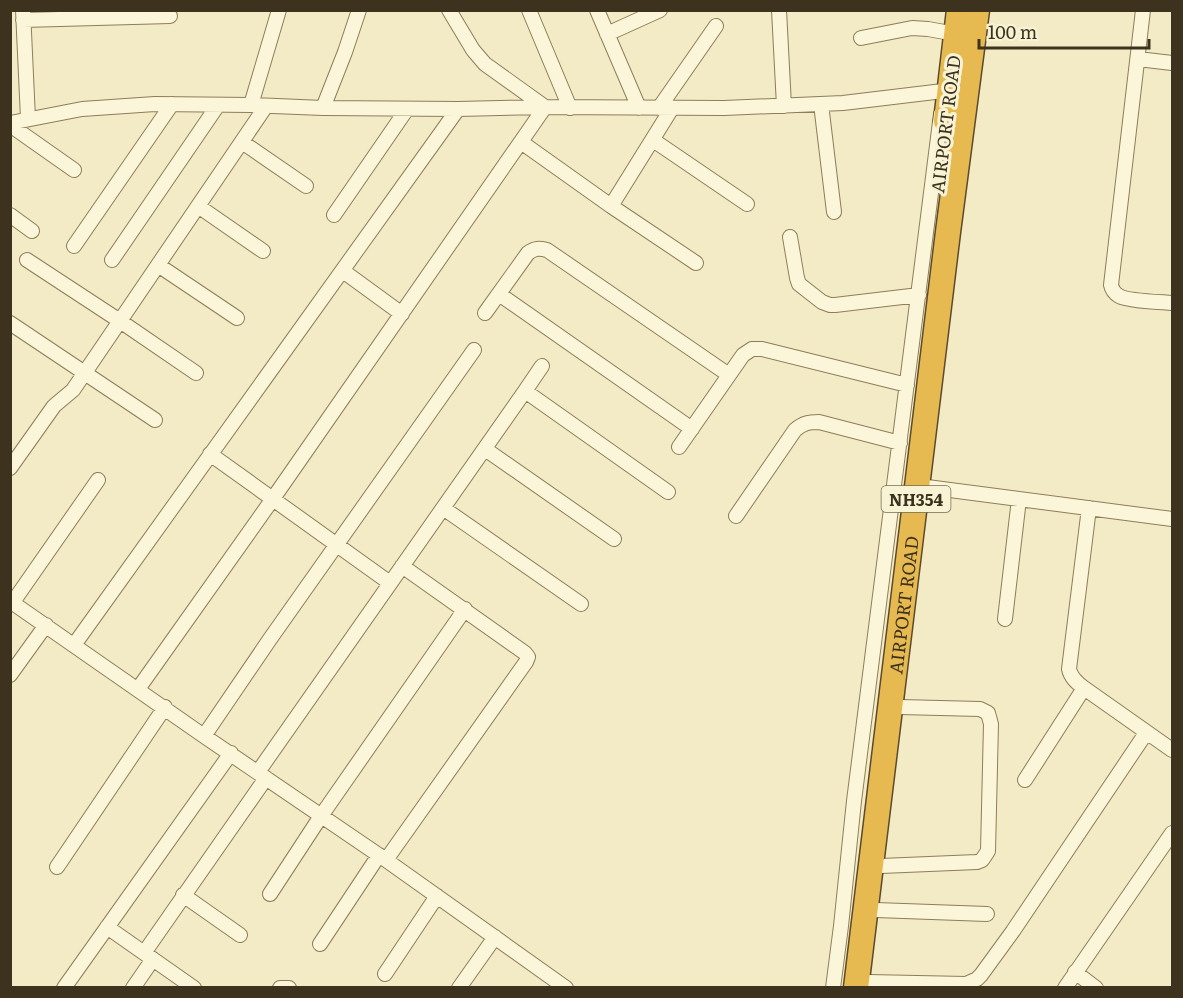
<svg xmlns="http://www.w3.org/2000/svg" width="1183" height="998" font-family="Literata,serif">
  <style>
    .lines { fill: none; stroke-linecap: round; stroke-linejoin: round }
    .street-casing { stroke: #8e7d59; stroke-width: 16 }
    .highway-casing { stroke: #5c4a2d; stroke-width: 27 }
    .street { stroke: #fbf6d9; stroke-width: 14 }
    .highway { stroke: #e6ba50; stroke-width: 24 }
    .labels { text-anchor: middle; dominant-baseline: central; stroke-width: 6; stroke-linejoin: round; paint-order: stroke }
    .shield { fill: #f8f3d5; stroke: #756c55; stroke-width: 1.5 }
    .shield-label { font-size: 16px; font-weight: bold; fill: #3d321e }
    .street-label { font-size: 18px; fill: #3d321e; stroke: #f8f3d5 }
  </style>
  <rect width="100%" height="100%" fill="#f2ebc5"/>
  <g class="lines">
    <defs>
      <path id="street" d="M 23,10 L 28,119
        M 529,10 L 570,108
        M 597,10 L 639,108
        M 779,10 L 784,106
        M 1143,10 L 1111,285 C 1112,290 1114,293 1119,296 C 1127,301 1161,302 1172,303
        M 23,20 L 170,16
        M 607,34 L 660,10
        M 861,38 L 912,28 L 928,29 L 950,33
        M 1138,59 L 1172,63
        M 821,104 L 834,212
        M 251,105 L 279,10
        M 323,108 L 345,52 L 359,10
        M 659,108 L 716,26
        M 672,108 L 611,206 L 696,263
        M 10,123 L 82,109 L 155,104 L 251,105 L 323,108 L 458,109 L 545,107 L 724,108 L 843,103 L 943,91
        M 10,125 L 74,170
        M 653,140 L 747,204
        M 242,142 L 306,186
        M 521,142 L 611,206
        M 198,206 L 263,251
        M 10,215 L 32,231
        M 334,215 L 407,109
        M 790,237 L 797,278 L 799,284 L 822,302 L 830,305 L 835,305 L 919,295
        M 74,246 L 172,104
        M 27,260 L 120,321 L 196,373
        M 112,260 L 218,105
        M 158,265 L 237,318
        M 343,271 L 402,314
        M 499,294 L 692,429
        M 485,313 L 528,253 C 535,248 539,248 547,250 L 729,375
        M 10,323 L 155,420
        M 525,391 L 542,366
        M 679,447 L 743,355 L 752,349 L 762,349 L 907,385
        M 485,449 L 614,539
        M 210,454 L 390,583
        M 10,468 L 54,406 L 73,390 L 266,106
        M 927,487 L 1172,519
        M 443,508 L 581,604
        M 1089,508 L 1069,669 C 1071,678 1077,683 1084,688 L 1172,750
        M 736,516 L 795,430 C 803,423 809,422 819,422 L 900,443
        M 10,601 L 204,736 L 386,860 L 566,988
        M 13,602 L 98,480
        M 1005,619 L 1019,499
        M 74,645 C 201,466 331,288 458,109
        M 10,675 L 46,625
        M 138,689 L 272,500 L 545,107 L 485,64 L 473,50 L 449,10
        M 204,736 L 270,639 L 474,350
        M 258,772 L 525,391 L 668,492
        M 1025,780 L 1084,688
        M 386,860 L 526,662 L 528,657 L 525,653 L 402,566
        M 881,866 L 977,862 L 982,860 L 988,851 L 991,724 L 988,713 L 980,709 L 900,707
        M 57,867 L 165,707
        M 270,894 L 321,816 L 465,609
        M 183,895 L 240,935
        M 876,910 L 987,914
        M 107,927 L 194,988
        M 320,944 L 379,855
        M 144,953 L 266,778
        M 1075,972 L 1096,988
        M 385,974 L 437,896
        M 868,982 L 966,984 L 977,979 L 981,975 L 1013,931 L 1146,733
        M 64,988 L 231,753
        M 133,988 L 153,959
        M 280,988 L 289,988
        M 459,988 L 495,937
        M 833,988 L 841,926 L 854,801 L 941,114
        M 1065,988 L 1172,833"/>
      <g id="highway">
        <path d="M 946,121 L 959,10"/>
        <path id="s1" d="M 856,988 L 948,232 L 977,10"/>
      </g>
    </defs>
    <use href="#street" class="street-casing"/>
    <use href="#highway" class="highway-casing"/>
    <use href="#street" class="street"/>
    <use href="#highway" class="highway"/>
  </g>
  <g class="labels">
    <rect class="shield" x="881.5" y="486" width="69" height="26" rx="4.5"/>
    <g class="shield-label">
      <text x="916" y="499">NH354</text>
    </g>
    <g class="street-label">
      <text transform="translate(945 124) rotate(-83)">AIRPORT ROAD</text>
      <text stroke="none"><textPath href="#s1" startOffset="386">AIRPORT ROAD</textPath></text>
    </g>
  </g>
  <rect width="1183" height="998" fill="none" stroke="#3d321e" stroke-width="24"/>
  <path d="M979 39v9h170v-9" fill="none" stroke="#3d321e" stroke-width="3"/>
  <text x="988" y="39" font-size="18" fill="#3d321e" stroke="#f8f3d5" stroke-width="4.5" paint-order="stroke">100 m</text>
</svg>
